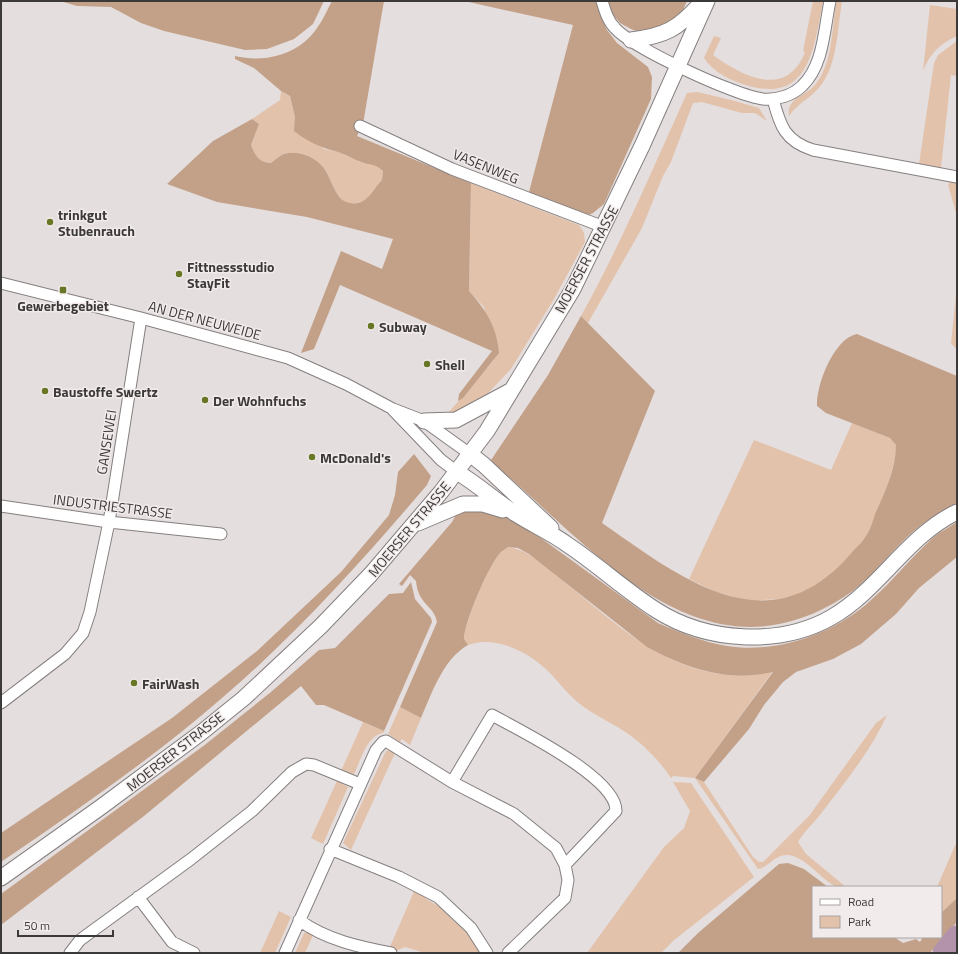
<svg xmlns="http://www.w3.org/2000/svg" width="958" height="954" font-family="'Titillium Web',sans-serif">
  <style>
    .green { fill: #e2c2ab }
    .forest { fill: #c3a189 }
    .lines { fill: none; stroke-linecap: round; stroke-linejoin: round }
    .river { stroke: #b392ab; stroke-width: 23 }
    .street-casing { stroke: #857f7f; stroke-width: 13 }
    .secondary-casing { stroke: #857f7f; stroke-width: 17 }
    .street { stroke: #fff; stroke-width: 11 }
    .secondary { stroke: #fff; stroke-width: 15 }
    .poi-dot { fill: #677725; stroke: #f2ebeb; stroke-width: 1.5 }
    .labels { text-anchor: middle; dominant-baseline: central; stroke-width: 3; stroke-linejoin: round; paint-order: stroke }
    .street-label { font-size: 14px; fill: #3c3939; stroke: #f2ebeb }
    .poi-label { font-size: 14px; font-weight: bold; fill: #3c3939; stroke: #f2ebeb; text-anchor: start }
  </style>
  <rect width="100%" height="100%" fill="#e5dede"/>
  <path class="green" d="M 813,1 L 823,1 C 814,47 810,105 746,85 C 731,81 713,72 704,58 L 714,36 L 721,38 L 713,55 C 743,77 787,99 805,52 L 803,51 Z
    M 836,1 L 842,1 C 837,31 838,69 816,91 C 807,100 796,105 789,116 C 786,98 806,96 815,85 C 833,63 832,28 836,1 Z
    M 930,5 L 957,9 L 957,36 C 940,44 930,53 923,71 Z
    M 957,41 L 957,76 L 951,75 L 941,168 L 919,164 L 934,63 L 938,55 Z
    M 281,91 L 290,96 L 295,117 L 324,149 L 342,153 L 360,162 L 377,165 L 383,171 L 382,180 C 375,187 370,198 361,202 C 355,205 345,203 341,199 C 333,190 330,176 323,167 C 314,156 297,150 284,154 C 279,156 275,160 271,163 C 258,162 256,157 251,145 L 259,124 L 252,119 L 280,100 Z
    M 697,92 L 731,100 L 759,108 L 767,121 L 755,113 L 742,113 L 702,102 L 693,103 L 671,162 L 663,176 L 642,228 L 588,323 L 581,316 C 621,244 653,168 687,93 Z
    M 951,180 L 957,181 L 957,216 L 948,185 Z
    M 471,183 L 579,225 L 584,233 L 585,242 L 554,299 L 511,369 L 477,405 L 453,415 L 449,412 L 494,360 L 484,307 L 469,291 Z
    M 957,286 L 957,350 L 951,343 Z
    M 852,423 L 890,438 L 896,445 L 896,456 L 889,482 L 867,536 L 844,563 L 819,584 L 797,596 L 779,599 L 747,601 L 716,592 L 689,579 L 754,440 L 831,470 Z
    M 508,547 C 529,550 546,567 562,580 C 625,631 684,691 773,671 L 695,778 L 704,782 L 753,857 L 759,862 L 763,862 L 809,816 L 876,723 L 887,715 C 872,749 846,781 823,811 C 815,822 805,830 798,842 L 806,854 L 846,887 C 843,887 839,888 837,887 C 822,881 807,857 788,855 C 774,854 770,867 758,869 L 695,778 L 673,776 L 671,778 C 657,757 638,739 616,726 C 604,719 591,713 580,704 C 568,695 559,682 548,671 C 528,652 496,635 468,645 L 464,640 C 464,623 489,564 501,552 C 503,550 506,548 508,547 Z
    M 400,707 L 421,718 L 410,745 L 402,739 L 400,742 L 388,734 Z
    M 363,722 L 384,731 L 383,733 C 366,736 361,761 354,774 L 341,771 Z
    M 391,750 L 395,753 L 351,850 L 343,843 L 386,751 Z
    M 337,781 L 348,787 L 323,844 L 311,838 Z
    M 673,782 L 691,783 L 754,877 L 673,941 L 661,953 L 587,953 L 664,847 L 684,828 L 690,811 Z
    M 957,841 L 957,898 L 941,913 L 941,887 L 937,887 Z
    M 415,889 L 424,893 L 426,899 L 440,907 L 455,922 L 461,923 L 484,953 L 425,953 L 405,947 L 398,950 L 389,949 Z
    M 279,911 L 291,917 L 275,953 L 260,953 Z
    M 308,932 L 314,933 L 305,953 L 295,953 L 304,933 Z"/>
  <path class="forest" d="M 60,1 L 324,1 L 313,24 L 294,39 L 267,49 L 245,50 L 164,31 L 141,23 L 111,7 L 77,6 Z
    M 332,1 L 384,1 L 363,124 L 357,136 L 471,183 L 469,291 C 486,310 497,327 499,353 L 463,398 L 458,401 L 459,394 L 492,351 L 340,285 L 314,349 L 301,353 L 341,251 L 382,269 L 393,239 L 307,217 L 217,202 L 167,184 L 213,141 L 252,119 L 259,124 L 251,145 C 256,157 259,162 271,163 C 275,160 279,156 284,154 C 297,150 314,156 323,167 C 330,176 333,190 341,199 C 346,203 355,205 361,202 C 370,198 375,187 382,180 L 383,171 C 376,164 370,165 361,162 C 354,160 348,155 341,153 C 323,148 309,143 294,131 L 295,117 L 290,96 L 281,91 L 254,68 L 235,59 L 235,56 C 265,63 299,55 317,28 C 323,20 327,10 332,1 Z
    M 464,1 L 597,1 L 600,14 L 607,30 L 617,43 L 648,67 L 652,77 L 651,99 L 604,204 L 593,213 L 584,217 L 529,192 L 573,25 Z
    M 608,1 L 687,1 L 680,17 L 673,24 L 641,33 L 631,29 L 620,23 L 611,12 Z
    M 581,316 L 655,391 L 602,523 C 684,580 771,650 854,550 C 858,546 863,541 866,536 C 870,530 873,521 875,514 C 885,492 896,469 896,445 L 890,438 L 826,413 L 817,406 C 816,385 834,338 857,334 L 957,376 L 957,503 C 939,512 922,523 907,537 C 886,557 869,581 844,597 C 702,688 596,550 496,466 L 491,460 L 548,375 Z
    M 414,454 L 431,476 L 427,485 C 363,560 297,634 222,698 C 153,758 76,811 1,862 L 1,833 L 172,718 L 257,651 L 341,572 L 389,515 L 395,495 L 398,472 Z
    M 466,509 L 497,511 L 527,528 L 658,623 C 681,633 703,642 727,646 C 777,654 833,634 870,601 C 893,581 911,557 934,537 C 941,531 950,527 957,522 L 957,557 L 919,588 L 896,614 L 861,644 L 833,659 L 796,672 L 783,682 L 764,705 L 749,729 L 704,782 L 695,778 L 773,672 C 726,682 688,669 647,647 L 529,554 L 518,548 L 508,547 C 506,549 503,550 501,552 C 489,564 464,623 464,639 L 468,645 C 443,659 432,693 421,718 L 400,707 L 437,622 C 434,605 418,605 416,581 L 410,575 L 402,586 L 399,584 L 452,522 L 457,513 Z
    M 411,582 L 415,599 L 431,618 L 432,622 L 384,731 L 324,705 L 316,705 L 301,686 L 144,816 L 1,925 L 1,894 L 206,744 L 271,692 L 319,650 L 335,648 L 389,594 L 403,593 Z
    M 788,863 L 804,869 L 828,887 L 813,887 L 813,937 L 894,937 L 903,943 L 916,939 L 920,942 L 923,937 L 941,937 L 941,913 L 957,898 L 957,922 L 930,953 L 678,953 L 698,933 L 779,864 Z"/>
  <g class="lines">
    <path class="river" d="M 944,953 L 957,937"/>
    <defs>
      <path id="street" d="M 602,1 C 605,11 608,21 615,28 C 632,48 736,96 763,99 C 776,100 792,96 802,86 C 824,65 824,29 830,1
        M 773,99 C 780,126 785,141 813,150 L 957,177
        M 360,126 L 452,169 L 604,227
        M 1,283 L 141,318 L 288,358 L 346,384 L 393,409 L 424,421 L 470,454
        M 393,410 L 441,460 L 457,472
        M 1,506 L 109,522 L 221,534
        M 1,703 L 65,654 L 83,633 L 90,612 L 109,522 L 141,318
        M 452,782 L 492,715 C 519,730 617,778 616,811 L 565,865
        M 330,849 L 399,877 L 438,897 L 471,928 L 487,953
        M 138,897 L 172,942 L 194,953
        M 299,920 C 326,940 360,947 391,953
        M 70,953 L 80,940 L 191,859 L 252,811 L 292,772 L 306,764 L 314,765 L 360,784
        M 285,953 L 376,750 L 383,742 L 386,741 L 452,782 L 514,814 L 556,848 L 565,865 L 568,880 L 565,898 L 508,953"/>
      <path id="secondary" d="M 631,40 C 665,36 678,29 701,3
        M 424,421 L 456,420 L 510,391
        M 470,454 L 484,465 L 551,528
        M 457,472 C 477,484 496,501 516,514 C 533,525 552,533 568,545 C 598,565 625,590 656,610 C 706,642 780,647 832,617 C 880,589 907,536 957,512
        M 418,523 L 463,504 L 483,504 L 503,510
        M 1,878 L 101,807 L 202,732 L 244,698 L 321,626 L 371,574 L 441,492 L 487,431 L 573,289 L 642,146 L 707,1"/>
    </defs>
    <use href="#street" class="street-casing"/>
    <use href="#secondary" class="secondary-casing"/>
    <use href="#street" class="street"/>
    <use href="#secondary" class="secondary"/>
  </g>
  <g class="poi-dot">
    <circle cx="50" cy="222" r="4"/>
    <circle cx="179" cy="274" r="4"/>
    <rect x="59" y="286" width="8" height="8" rx="2"/>
    <circle cx="371" cy="326" r="4"/>
    <circle cx="427" cy="364" r="4"/>
    <circle cx="45" cy="391" r="4"/>
    <circle cx="205" cy="400" r="4"/>
    <circle cx="312" cy="457" r="4"/>
    <circle cx="134" cy="683" r="4"/>
  </g>
  <g class="labels">
    <g class="street-label">
      <text transform="translate(486 166) rotate(22)">VASENWEG</text>
      <text transform="translate(586 259) rotate(-62)">MOERSER STRASSE</text>
      <text transform="translate(205 320) rotate(15)">AN DER NEUWEIDE</text>
      <text transform="translate(106 442) rotate(-81)">GANSEWEI</text>
      <text transform="translate(113 506) rotate(7)">INDUSTRIESTRASSE</text>
      <text transform="translate(409 529) rotate(-50)">MOERSER STRASSE</text>
      <text transform="translate(175 751) rotate(-38)">MOERSER STRASSE</text>
    </g>
    <g class="poi-label">
      <text x="58" y="214">trinkgut<tspan x="58" dy="16">Stubenrauch</tspan></text>
      <text x="187" y="266">Fittnessstudio<tspan x="187" dy="16">StayFit</tspan></text>
      <text x="63" y="305" text-anchor="middle">Gewerbegebiet</text>
      <text x="379" y="326">Subway</text>
      <text x="435" y="364">Shell</text>
      <text x="53" y="391">Baustoffe Swertz</text>
      <text x="213" y="400">Der Wohnfuchs</text>
      <text x="320" y="457">McDonald's</text>
      <text x="142" y="683">FairWash</text>
    </g>
  </g>
  <rect width="958" height="954" fill="none" stroke="#3c3939" stroke-width="4"/>
  <rect x="812" y="886" width="130" height="52" fill="#f2ebeb" stroke="#a9a4a4"/>
  <rect x="820" y="899" width="20" height="6" fill="#ffffff" stroke="#a9a4a4"/>
  <text x="848" y="906" font-size="12" fill="#3c3939">Road</text>
  <rect x="820" y="916" width="20" height="12" fill="#e2c2ab" stroke="#a9a4a4"/>
  <text x="848" y="926" font-size="12" fill="#3c3939">Park</text>
  <path d="M18 930v6h95v-6" fill="none" stroke="#3c3939" stroke-width="2"/>
  <text x="24" y="930" font-size="12" fill="#3c3939" stroke="#f2ebeb" stroke-width="3" paint-order="stroke">50 m</text>
</svg>
